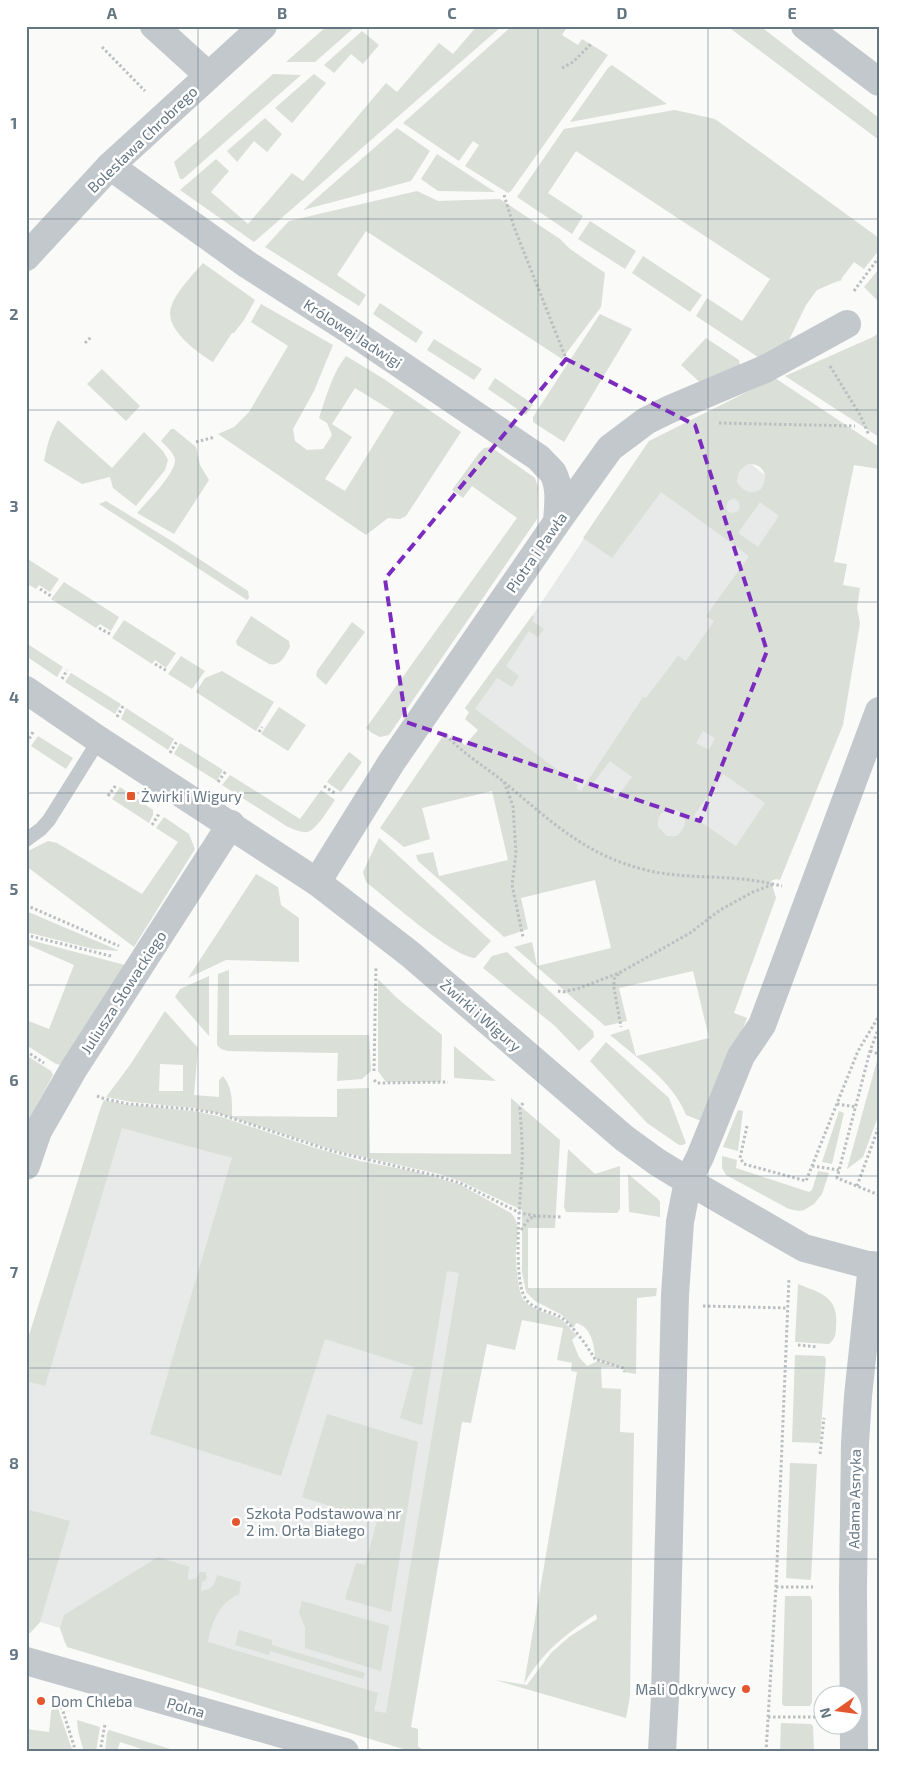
<svg xmlns="http://www.w3.org/2000/svg" width="905" height="1778" font-family="'Exo 2',sans-serif">
  <style>
    .built { fill: #e8e9e9 }
    .green { fill: #dadfd7; fill-rule: evenodd }
    .lines { fill: none; stroke-linecap: round; stroke-linejoin: round }
    .path { stroke: #bbbfc2; stroke-width: 3; stroke-dasharray: 2.5 2.5; stroke-linecap: butt }
    .service { stroke: #c3c8cc; stroke-width: 14 }
    .minor { stroke: #c3c8cc; stroke-width: 28 }
    .tertiary { stroke: #c3c8cc; stroke-width: 28 }
    .marked { fill: none; stroke: #7b2cbf; stroke-width: 4; stroke-dasharray: 10 6; stroke-linejoin: round }
    .grid { fill: none; stroke: #657683; stroke-width: 1; stroke-opacity: 0.55 }
    .poi-dot { fill: #e4572e; stroke: #fff; stroke-width: 2 }
    .labels { text-anchor: middle; dominant-baseline: central; stroke-width: 5; stroke-linejoin: round; paint-order: stroke }
    .street-label { font-size: 15px; fill: #657683; stroke: #fff }
    .poi-label { font-size: 15px; fill: #657683; stroke: #fff; text-anchor: start }
    .neatline { fill: none; stroke: #657683; stroke-width: 2 }
    .grid-label { font-size: 16px; text-anchor: middle; font-weight: bold; fill: #657683 }
  </style>
  <rect width="100%" height="100%" fill="#fafaf8"/>
  <path class="built" d="M 719,439 L 803,505 L 763,867 L 602,852 L 465,708 L 537,609 L 649,441 Z
    M 101,1107 L 191,1146 L 493,1235 L 410,1728 L 65,1643 L 60,1628 L 40,1622 L 30,1633 L 26,1632 L 26,1345 Z"/>
  <path class="green" d="M 327,26 L 356,26 L 315,62 L 286,62 Z
    M 477,26 L 502,26 L 254,242 L 180,190 L 216,159 L 229,171 L 211,192 L 248,224 L 292,173 L 303,181 L 386,83 L 397,92 L 439,43 L 453,54 Z
    M 512,26 L 568,26 L 562,35 L 578,45 L 582,39 L 608,55 L 511,191 L 508,193 L 465,166 L 479,145 L 473,141 L 459,161 L 403,123 Z
    M 727,26 L 760,26 L 879,118 L 879,140 Z
    M 362,31 L 379,45 L 363,64 L 351,54 L 334,73 L 324,65 Z
    M 612,65 L 667,104 L 570,122 L 608,68 Z
    M 273,74 L 301,75 L 183,179 L 180,179 L 174,162 Z
    M 314,74 L 326,83 L 292,123 L 275,108 Z
    M 675,110 L 715,119 L 879,238 L 879,250 L 864,269 L 854,262 L 841,279 L 842,280 L 833,283 L 817,290 L 806,305 L 786,346 L 764,361 L 696,316 L 707,298 L 742,321 L 770,279 L 576,151 L 548,193 L 583,216 L 572,234 L 517,197 L 564,129 Z
    M 265,118 L 282,134 L 267,152 L 254,141 L 237,162 L 227,151 Z
    M 397,128 L 430,151 L 411,181 L 303,210 Z
    M 437,154 L 495,192 L 438,191 L 421,179 Z
    M 417,191 L 438,201 L 500,199 L 560,239 L 570,249 L 605,273 L 601,307 L 562,359 L 366,231 L 337,275 L 366,295 L 359,306 L 265,247 L 289,221 Z
    M 590,221 L 636,251 L 625,269 L 578,239 Z
    M 643,256 L 702,295 L 690,312 L 632,273 Z
    M 203,263 L 255,300 L 244,320 L 234,333 L 232,333 L 213,362 C 197,352 164,329 171,307 C 176,291 192,276 203,263 Z
    M 879,269 L 879,302 L 864,287 Z
    M 380,303 L 423,332 L 416,343 L 373,314 Z
    M 261,304 L 333,345 L 314,391 L 293,429 L 295,441 L 307,450 L 323,449 L 332,435 L 327,423 L 319,418 C 326,397 332,374 346,356 L 384,379 L 461,432 L 406,516 L 400,519 L 388,518 L 366,535 L 218,434 L 234,427 L 249,412 L 288,346 L 251,322 ZM 355,388 L 394,412 L 345,491 L 325,479 L 352,437 L 332,424 Z
    M 600,314 L 632,329 L 564,442 L 533,422 L 533,417 Z
    M 879,333 L 879,437 L 785,376 L 873,337 Z
    M 706,338 L 739,360 L 741,372 L 705,387 L 681,365 Z
    M 434,339 L 482,369 L 474,380 L 427,350 Z
    M 102,369 L 140,406 L 126,421 L 87,384 Z
    M 495,378 L 533,404 L 526,415 L 488,389 Z
    M 775,378 L 879,447 L 879,469 L 854,465 L 834,562 L 847,564 L 843,585 L 860,588 L 857,608 L 860,623 L 843,725 L 780,880 L 776,879 L 771,881 L 776,898 L 734,1013 L 747,1018 L 706,1123 L 686,1115 C 673,1081 637,1058 610,1035 L 629,1029 L 636,1056 L 709,1038 L 693,971 L 619,988 L 627,1021 L 605,1026 L 514,947 L 532,942 L 537,966 L 611,948 L 595,880 L 521,898 L 528,929 L 504,937 L 418,861 L 416,855 L 433,852 L 439,876 L 508,860 L 492,791 L 422,808 L 430,839 L 404,847 L 380,828 L 443,736 L 450,738 L 452,735 L 465,745 L 478,730 L 465,719 L 469,712 L 465,708 L 532,616 L 534,617 L 532,621 L 544,629 L 538,637 L 529,631 L 506,666 L 519,676 L 512,687 L 497,678 L 475,709 L 578,785 L 576,788 L 581,791 L 643,697 L 646,698 L 678,656 L 686,661 L 714,621 L 706,616 L 749,556 L 661,492 L 612,558 L 583,538 L 649,441 ZM 748,464 C 763,463 770,476 761,489 C 752,495 743,492 737,482 C 737,474 740,468 748,464 ZM 734,498 L 738,501 L 740,507 L 738,511 L 733,513 L 728,512 L 726,507 L 728,501 ZM 760,502 L 779,516 L 758,547 L 738,533 ZM 703,731 L 715,738 L 709,750 L 696,743 ZM 610,761 L 632,777 L 616,799 L 593,783 ZM 723,774 L 765,803 L 736,846 L 693,817 ZM 668,809 C 686,808 691,826 676,836 L 667,836 L 658,827 C 657,818 660,813 668,809 Z
    M 58,420 L 112,468 L 144,432 L 163,451 L 168,460 L 165,470 L 136,506 L 113,488 L 110,477 L 82,484 L 44,461 C 47,446 50,433 58,420 Z
    M 171,429 L 174,429 L 196,447 L 200,465 L 209,480 L 174,534 L 137,513 C 146,503 177,472 175,459 C 173,452 166,446 161,441 Z
    M 491,447 L 535,478 L 538,487 L 537,519 L 389,735 L 380,737 L 372,733 L 366,728 L 517,518 L 472,486 L 463,498 L 452,490 L 479,453 L 484,448 Z
    M 106,501 L 170,540 L 248,591 L 249,598 L 247,600 L 99,504 Z
    M 26,558 L 59,579 L 50,592 L 39,585 L 36,589 L 26,583 Z
    M 64,582 L 119,617 L 111,631 L 100,624 L 96,628 L 51,599 Z
    M 251,616 L 289,641 L 290,647 C 285,655 281,667 269,664 L 237,645 L 236,641 Z
    M 124,620 L 176,653 L 166,668 L 155,660 L 152,664 L 112,638 Z
    M 352,622 L 365,632 L 326,685 L 316,676 L 317,671 Z
    M 26,643 L 63,667 L 57,677 L 26,656 Z
    M 181,656 L 205,671 L 192,689 L 168,674 Z
    M 222,671 L 274,702 L 256,731 L 196,692 L 205,678 Z
    M 71,673 L 121,704 L 115,714 L 65,682 Z
    M 279,707 L 306,725 L 288,751 L 261,734 Z
    M 126,708 L 174,739 L 168,750 L 121,719 Z
    M 38,736 L 73,758 L 66,769 L 31,746 Z
    M 180,743 L 223,770 L 217,781 L 174,754 Z
    M 349,752 L 362,762 L 341,792 L 327,782 Z
    M 230,775 L 300,819 L 321,790 L 335,800 C 329,808 317,830 307,832 C 301,833 294,829 288,827 L 222,785 Z
    M 120,787 L 153,810 L 153,815 L 149,823 L 112,799 Z
    M 164,817 L 189,834 L 195,849 L 134,947 L 26,866 L 26,852 L 48,841 L 57,843 L 142,894 L 178,842 L 156,828 Z
    M 379,838 L 491,941 L 475,958 C 451,956 388,899 366,882 L 363,872 Z
    M 256,874 L 278,887 L 281,905 L 299,918 L 299,962 L 226,960 L 188,978 Z
    M 26,911 L 120,951 L 93,949 L 26,932 Z
    M 26,939 L 125,965 L 61,1065 L 56,1064 L 26,1045 L 26,1020 L 49,1029 L 74,965 L 26,944 Z
    M 507,952 L 593,1031 L 594,1037 L 579,1051 L 555,1026 L 483,968 L 492,956 Z
    M 229,970 L 229,1035 L 369,1035 L 371,1071 L 362,1079 L 337,1081 L 338,1053 L 228,1051 L 221,1049 L 217,1045 L 218,974 Z
    M 209,976 L 209,1036 L 175,997 L 180,989 Z
    M 378,979 L 397,998 L 442,1035 L 441,1082 L 386,1082 L 378,1071 Z
    M 165,1011 L 198,1048 L 194,1095 L 219,1097 L 219,1080 L 223,1076 C 233,1089 232,1100 232,1116 L 337,1117 L 337,1089 L 369,1088 L 370,1153 L 511,1154 L 511,1098 L 560,1140 L 555,1228 L 528,1228 L 528,1288 L 657,1288 L 656,1296 L 637,1298 L 636,1374 L 624,1372 L 623,1368 L 595,1359 C 595,1346 591,1326 576,1323 L 573,1328 L 562,1315 L 535,1301 L 526,1292 L 522,1272 L 522,1210 L 460,1181 L 439,1174 L 337,1151 L 221,1114 L 194,1108 L 132,1102 L 106,1097 L 130,1065 ZM 160,1064 L 183,1065 L 183,1091 L 159,1091 Z
    M 606,1042 L 669,1098 L 686,1143 L 683,1145 L 679,1145 L 647,1123 L 590,1061 Z
    M 454,1046 L 496,1081 L 454,1078 Z
    M 26,1055 L 51,1071 L 53,1075 L 26,1125 Z
    M 878,1057 L 879,1114 L 863,1157 L 847,1169 Z
    M 104,1100 L 129,1105 L 193,1111 L 218,1116 L 312,1147 L 360,1161 L 412,1171 L 459,1184 L 511,1213 C 521,1224 517,1235 516,1249 C 515,1259 518,1291 523,1299 C 534,1313 551,1312 563,1321 C 569,1325 571,1332 577,1335 L 572,1340 L 579,1357 L 587,1366 L 598,1361 L 618,1367 L 601,1367 L 602,1388 L 621,1389 L 620,1432 L 634,1433 L 630,1696 L 626,1718 L 495,1680 L 527,1685 L 551,1653 L 569,1637 L 597,1619 L 596,1614 C 565,1635 544,1650 524,1684 L 577,1372 L 571,1371 L 572,1363 L 557,1360 L 563,1328 L 522,1320 L 515,1350 L 487,1344 L 471,1423 L 462,1422 L 411,1727 L 418,1729 L 418,1747 L 429,1752 L 413,1752 L 67,1647 L 60,1628 L 64,1615 L 158,1557 L 190,1567 L 188,1572 L 188,1580 L 197,1578 L 200,1572 L 205,1572 L 207,1577 L 206,1580 L 202,1582 L 201,1591 C 211,1590 215,1585 217,1575 L 241,1582 L 239,1594 C 219,1603 212,1621 208,1642 L 378,1693 L 374,1711 L 386,1713 L 459,1273 L 447,1271 L 422,1425 L 400,1418 L 414,1367 L 325,1339 L 281,1476 L 150,1434 L 232,1158 L 122,1128 L 45,1386 L 26,1381 L 26,1345 L 101,1107 Z
    M 738,1110 L 743,1111 L 738,1151 L 723,1147 Z
    M 839,1111 L 844,1113 L 832,1164 L 822,1162 Z
    M 568,1149 L 595,1174 L 620,1166 L 620,1209 L 617,1213 L 566,1212 L 564,1207 Z
    M 722,1156 L 737,1160 L 736,1168 L 809,1192 L 812,1190 L 818,1171 L 829,1173 L 822,1194 L 814,1204 L 804,1210 L 799,1211 L 789,1209 L 726,1175 L 722,1168 Z
    M 628,1174 L 658,1199 L 660,1202 L 660,1217 L 629,1212 Z
    M 798,1284 C 821,1293 839,1297 836,1326 C 836,1334 835,1339 829,1344 L 795,1342 Z
    M 795,1355 L 824,1356 L 826,1359 L 820,1442 L 819,1443 L 792,1442 Z
    M 327,1414 L 418,1442 L 391,1612 L 345,1599 L 356,1563 L 365,1565 L 377,1521 L 302,1497 Z
    M 790,1463 L 817,1464 L 811,1579 L 810,1580 L 786,1578 Z
    M 26,1509 L 70,1521 L 40,1622 L 30,1633 L 26,1632 Z
    M 785,1596 L 809,1596 L 811,1597 L 812,1601 L 812,1702 L 810,1706 L 784,1706 L 782,1704 Z
    M 302,1601 L 389,1626 L 381,1671 L 305,1648 L 305,1627 L 299,1613 Z
    M 239,1630 L 272,1640 L 272,1645 L 365,1673 L 363,1679 L 270,1651 L 269,1655 L 235,1645 Z
    M 53,1694 L 73,1752 L 26,1752 L 26,1729 L 49,1732 Z
    M 77,1720 L 100,1727 L 96,1752 L 84,1752 L 78,1731 Z
    M 781,1723 L 811,1724 L 813,1726 L 814,1752 L 780,1752 Z
    M 109,1730 L 180,1752 L 151,1752 L 120,1742 L 117,1752 L 105,1752 L 107,1733 Z"/>
  <g class="lines">
    <path class="path" d="M 102,47 L 145,91
      M 562,68 L 573,62 L 592,43
      M 504,195 L 514,227 L 567,361
      M 854,291 L 879,257
      M 85,343 L 91,337
      M 830,366 L 860,415 L 869,435
      M 719,423 L 855,426
      M 196,442 L 215,437
      M 40,589 L 51,596
      M 99,628 L 112,635
      M 155,664 L 167,671
      M 62,679 L 67,670
      M 117,717 L 123,706
      M 259,732 L 262,727
      M 446,735 C 463,754 486,767 505,783 C 552,822 585,855 646,870 C 673,877 701,876 729,878 C 747,879 765,882 782,886
      M 27,743 L 33,732
      M 170,753 L 177,741
      M 218,782 L 226,771
      M 504,782 L 513,806 L 516,853 L 512,885 L 523,937
      M 324,786 L 336,794
      M 108,796 L 116,785
      M 152,825 L 159,814
      M 26,905 L 119,946
      M 26,935 L 111,956
      M 619,974 L 614,979 L 614,988 L 621,1027
      M 558,991 L 563,992 L 580,988 L 621,972 L 690,933 L 720,910 L 753,892 L 774,884
      M 879,1027 L 870,1051 L 837,1178 L 879,1195
      M 26,1051 L 44,1063
      M 870,1051 L 879,1054
      M 374,1071 L 376,966
      M 374,1080 L 377,1083 L 448,1082
      M 97,1096 L 105,1099 L 129,1104 L 190,1109 L 216,1113 L 332,1151 L 437,1176 L 460,1183 L 520,1213 L 536,1216 L 562,1217
      M 523,1103 L 520,1108 C 521,1127 523,1146 522,1165 C 521,1194 512,1275 525,1298 C 532,1310 551,1311 562,1318 C 574,1327 587,1346 595,1359 L 623,1368 L 624,1372
      M 837,1104 L 856,1107
      M 747,1126 L 740,1158 L 744,1164 L 806,1181 L 858,1051 L 879,1016
      M 812,1166 L 839,1170
      M 857,1186 L 879,1126
      M 521,1230 L 529,1219 L 536,1216
      M 703,1306 L 788,1308
      M 798,1345 L 818,1347
      M 820,1454 L 824,1418
      M 776,1587 L 813,1587
      M 60,1702 L 76,1752
      M 768,1717 L 819,1717
      M 100,1752 L 105,1724
      M 766,1752 L 776,1587 L 789,1278"/>
    <path class="service" d="M 26,840 L 41,829 L 49,820 L 99,740"/>
    <path class="minor" d="M 154,26 L 208,75
      M 805,26 L 879,82
      M 110,166 L 248,265 L 351,331 L 539,458 C 543,463 549,468 553,473 C 561,488 558,506 557,522
      M 317,882 L 391,763 L 557,522 L 610,448 L 646,421 L 668,410 L 765,369 L 847,324
      M 26,1166 L 38,1131 L 73,1070 L 231,824
      M 26,1661 L 345,1752
      M 662,1752 L 665,1696 L 675,1295 L 680,1222 L 688,1181 L 700,1157 L 741,1056 L 762,1025 L 879,711
      M 854,1752 L 853,1588 L 855,1443 L 858,1396 L 872,1265"/>
    <path class="tertiary" d="M 26,257 L 110,166 L 263,26
      M 26,690 L 99,740 L 317,882 L 410,954 L 624,1138 L 657,1162 L 688,1181 L 804,1248 L 879,1268"/>
  </g>
  <path class="marked" d="M 566,359 L 695,425 L 767,651 L 700,821 L 406,722 L 385,579 Z"/>
  <path class="grid" d="M 198,26 L 198,1752M 368,26 L 368,1752M 538,26 L 538,1752M 708,26 L 708,1752M 26,219 L 879,219M 26,410 L 879,410M 26,602 L 879,602M 26,793 L 879,793M 26,985 L 879,985M 26,1176 L 879,1176M 26,1368 L 879,1368M 26,1559 L 879,1559"/>
  <g class="poi-dot">
    <rect x="126" y="791" width="10" height="10" rx="2.5"/>
    <circle cx="236" cy="1522" r="5"/>
    <circle cx="746" cy="1689" r="5"/>
    <circle cx="41" cy="1701" r="5"/>
  </g>
  <g class="labels">
    <g class="street-label">
      <text transform="translate(142 139) rotate(-44)">Bolesława Chrobrego</text>
      <text transform="translate(353 333) rotate(33)">Królowej Jadwigi</text>
      <text transform="translate(536 552) rotate(-55)">Piotra i Pawła</text>
      <text transform="translate(123 992) rotate(-57)">Juliusza Słowackiego</text>
      <text transform="translate(481 1015) rotate(41)">Żwirki i Wigury</text>
      <text transform="translate(854 1499) rotate(-89)">Adama Asnyka</text>
      <text transform="translate(186 1707) rotate(16)">Polna</text>
    </g>
    <g class="poi-label">
      <text x="141" y="796">Żwirki i Wigury</text>
      <text x="246" y="1513">Szkoła Podstawowa nr<tspan x="246" dy="17">2 im. Orła Białego</tspan></text>
      <text x="736" y="1689" text-anchor="end">Mali Odkrywcy</text>
      <text x="51" y="1701">Dom Chleba</text>
    </g>
  </g>
  <rect width="905" height="1778" fill="none" stroke="#ffffff" stroke-width="55"/>
  <g transform="translate(838 1710) rotate(256)"><circle r="24" fill="#ffffff" stroke="#c1c8cd"/>
  <path d="M0-4L9 19L0 12L-9 19Z" fill="#e4572e"/>
  <text y="-8" font-size="14" font-weight="bold" text-anchor="middle" fill="#657683">N</text>
  </g>
  <rect x="28" y="28" width="850" height="1722" class="neatline"/>
  <g class="grid-label">
    <text x="112" y="19">A</text>
    <text x="282" y="19">B</text>
    <text x="452" y="19">C</text>
    <text x="622" y="19">D</text>
    <text x="792" y="19">E</text>
    <text x="14" y="129">1</text>
    <text x="14" y="320">2</text>
    <text x="14" y="512">3</text>
    <text x="14" y="703">4</text>
    <text x="14" y="895">5</text>
    <text x="14" y="1086">6</text>
    <text x="14" y="1278">7</text>
    <text x="14" y="1469">8</text>
    <text x="14" y="1660">9</text>
  </g>
</svg>
